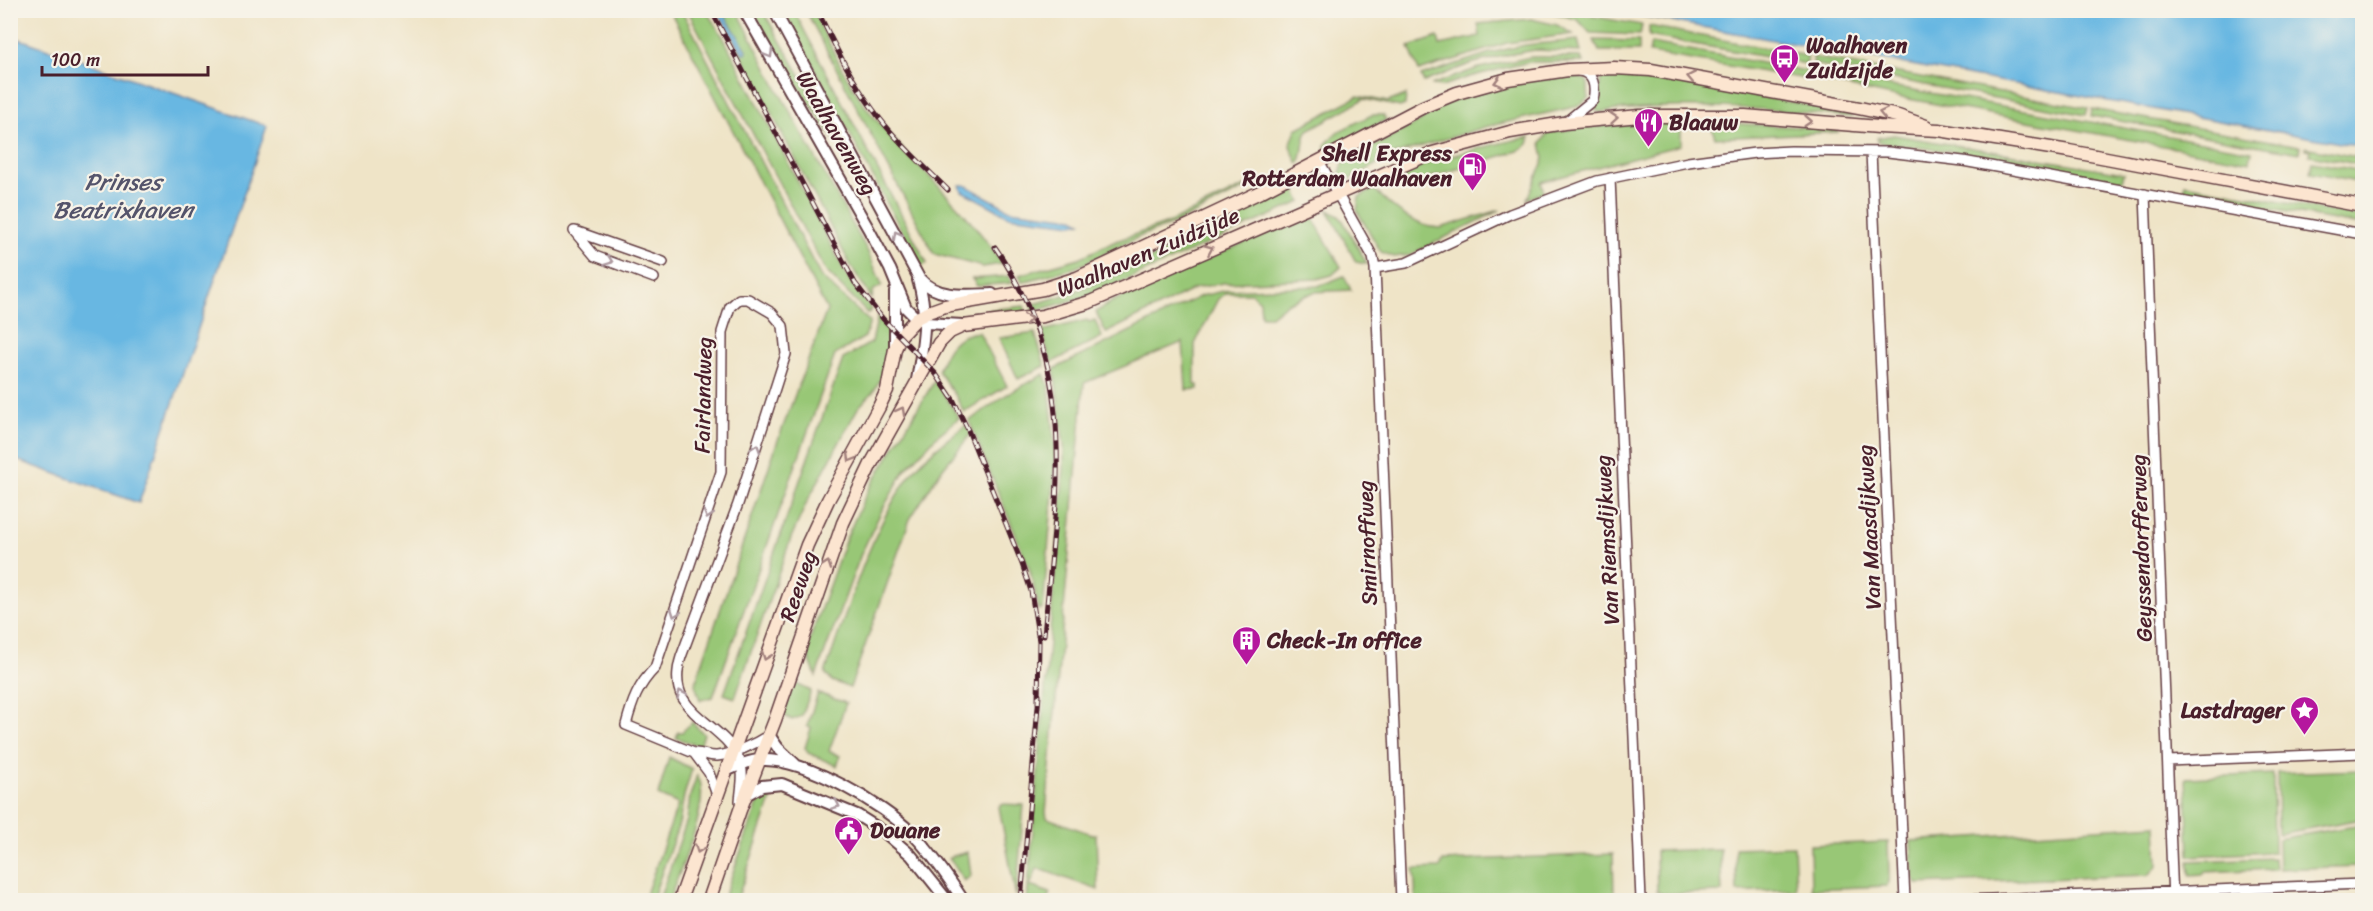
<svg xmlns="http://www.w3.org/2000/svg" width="2373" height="911" font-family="Sriracha,sans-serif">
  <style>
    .green { fill: #98c776; stroke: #717350; stroke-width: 1.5 }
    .water { fill: #67b7e2; stroke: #586b86; stroke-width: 1.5 }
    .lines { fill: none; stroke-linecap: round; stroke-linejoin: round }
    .minor-casing { stroke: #633d42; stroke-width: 12 }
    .tertiary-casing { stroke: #633d42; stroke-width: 14 }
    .secondary-casing { stroke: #633d42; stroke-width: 15 }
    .minor { stroke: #fff; stroke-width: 9 }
    .tertiary { stroke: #fff; stroke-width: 10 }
    .secondary { stroke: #fce5d0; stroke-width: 12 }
    .rail-casing { stroke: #4a1f2b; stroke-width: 5 }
    .rail { stroke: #f7f3e8; stroke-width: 3; stroke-dasharray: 9; stroke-linecap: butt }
    .oneway { stroke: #ae9aa0 }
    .oneway2 { stroke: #a3827e }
    .labels { text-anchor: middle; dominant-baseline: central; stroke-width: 4.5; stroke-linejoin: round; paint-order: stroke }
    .poi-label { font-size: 22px; font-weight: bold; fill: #4a1f2b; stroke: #f7f3e8; text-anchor: start }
    .street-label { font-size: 22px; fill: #4a1f2b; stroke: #f7f3e8 }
    .water-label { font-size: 24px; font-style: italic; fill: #54546b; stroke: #f7f3e8 }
  </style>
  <rect width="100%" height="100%" fill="#f7f3e8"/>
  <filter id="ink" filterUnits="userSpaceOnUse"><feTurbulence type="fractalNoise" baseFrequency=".0167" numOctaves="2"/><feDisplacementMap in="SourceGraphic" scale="12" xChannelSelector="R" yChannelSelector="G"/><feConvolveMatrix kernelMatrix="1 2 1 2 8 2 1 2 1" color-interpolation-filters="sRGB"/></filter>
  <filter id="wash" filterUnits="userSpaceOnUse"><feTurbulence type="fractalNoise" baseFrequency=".008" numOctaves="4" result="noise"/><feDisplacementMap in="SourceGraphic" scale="24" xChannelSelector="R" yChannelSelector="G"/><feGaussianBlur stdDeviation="1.35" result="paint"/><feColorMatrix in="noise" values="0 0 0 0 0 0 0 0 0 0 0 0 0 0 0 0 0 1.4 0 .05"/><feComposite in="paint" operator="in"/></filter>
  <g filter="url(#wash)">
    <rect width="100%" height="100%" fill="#efe4c7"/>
    <path class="green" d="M 670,11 L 682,11 L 821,277 L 870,322 L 865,337 L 835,355 L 713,697 L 700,700 L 695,684 L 778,440 L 827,310 Z
      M 688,11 L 706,11 L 722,35 L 846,274 L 871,309 L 868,314 L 825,270 Z
      M 722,11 L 738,12 L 778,90 L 868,252 L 882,285 L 873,291 L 872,299 L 851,266 L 725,24 L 743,53 L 747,50 Z
      M 753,11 L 763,11 L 839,142 L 836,143 L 797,85 Z
      M 784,11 L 794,11 L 927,263 L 921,267 Z
      M 806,11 L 813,11 C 830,44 846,81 869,111 C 912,164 966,206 1002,264 L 983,267 L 934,254 Z
      M 1547,11 L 1562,11 L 1642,25 L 1640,35 L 1590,33 L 1578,20 Z
      M 1531,19 L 1557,25 L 1573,34 L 1507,43 L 1419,71 L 1409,47 L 1438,37 L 1440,45 L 1480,36 L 1478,24 Z
      M 1649,26 L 1808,56 L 1806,64 L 1649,36 Z
      M 1578,40 L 1581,52 L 1535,50 L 1507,55 L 1470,64 L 1424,82 L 1421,76 L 1490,53 L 1525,45 Z
      M 1594,40 L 1639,41 L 1639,51 L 1599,51 Z
      M 1651,43 L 1807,71 L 1806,79 L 1649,53 Z
      M 1531,57 L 1581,57 L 1583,62 L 1529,62 L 1469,77 L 1443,86 L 1431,85 L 1479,68 Z
      M 1813,57 L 2088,108 L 2086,115 L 1813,64 Z
      M 1813,72 L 2252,151 L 2250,162 L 1892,96 L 1812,79 Z
      M 1604,73 L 1657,78 L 1852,113 L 1851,117 C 1768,109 1683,101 1599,112 L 1595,110 C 1602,97 1597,79 1604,73 Z
      M 1577,76 L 1586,80 L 1588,83 L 1588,98 L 1579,106 L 1485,127 L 1396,154 L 1348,180 L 1338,179 L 1343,164 L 1350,158 L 1419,122 L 1446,103 L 1487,89 L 1526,80 Z
      M 1406,95 L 1405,105 L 1400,107 L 1364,99 L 1308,130 C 1301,140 1305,156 1298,164 L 1290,146 L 1296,129 L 1358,96 L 1388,102 Z
      M 2092,109 L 2300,146 L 2299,153 L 2091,116 Z
      M 1372,115 L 1383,115 L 1386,120 L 1325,151 L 1325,145 L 1337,132 Z
      M 1687,121 L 1836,129 L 1838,132 L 1715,138 L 1711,125 L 1681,129 L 1681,145 L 1541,182 L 1544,192 L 1527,199 L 1544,159 L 1541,143 L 1548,133 L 1582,127 Z
      M 1894,135 L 2124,173 L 2122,181 L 1962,153 L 1877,142 L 1877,138 Z
      M 1530,137 L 1528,144 L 1518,151 L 1430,177 C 1418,186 1404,191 1394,176 C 1437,158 1484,146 1530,137 Z
      M 2305,147 L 2362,158 L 2362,165 L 2309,155 L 2310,150 L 2305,149 Z
      M 2312,162 L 2362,171 L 2362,183 L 2310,173 Z
      M 1292,183 L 1301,202 L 1095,294 L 1034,311 L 1031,305 C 1125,280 1207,228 1292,183 Z
      M 2185,184 L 2362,217 L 2362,225 L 2187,194 L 2184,192 Z
      M 1245,186 L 1246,188 L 1178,222 L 1143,235 L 1077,267 L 1022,282 L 1019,275 L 1079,258 L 1116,241 L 1168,223 Z
      M 1374,189 C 1392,207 1413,227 1440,228 L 1500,210 L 1410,255 L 1394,257 L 1381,252 L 1357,211 L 1359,197 Z
      M 1328,210 L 1339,216 L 1343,221 L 1367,264 L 1356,262 Z
      M 1310,213 L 1341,267 L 1332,275 L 1317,279 L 1223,283 L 1196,288 L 1106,333 L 1096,312 L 1113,301 Z
      M 1009,276 L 1012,283 L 977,286 L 972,279 Z
      M 1344,276 L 1351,290 L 1314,292 L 1286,304 L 1271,316 L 1261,316 L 1260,301 L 1251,293 L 1227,293 L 1218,299 L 1195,344 L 1195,385 L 1198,385 L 1198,389 L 1186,390 L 1183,342 L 1084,383 L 1046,812 L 1047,818 L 1091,834 L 1096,834 L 1098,890 L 1037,868 L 1030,886 L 1050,893 L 1047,900 L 1027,900 L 1064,467 L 1064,446 L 1054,369 L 1201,296 L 1228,290 L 1318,286 Z
      M 1024,306 L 1027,314 L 990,316 L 988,310 Z
      M 878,315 L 889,328 L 887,363 L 882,376 L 873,392 L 858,408 L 807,502 L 791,538 L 735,698 L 724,694 L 843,359 L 872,342 Z
      M 1087,320 L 1089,322 L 1095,320 L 1102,337 L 1051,363 L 1042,331 Z
      M 979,332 L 1007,386 L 964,412 L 955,395 L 938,371 C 946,349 954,334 979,332 Z
      M 1035,333 L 1045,366 L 1018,379 L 999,338 Z
      M 1044,374 L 1049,386 L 1056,456 L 1043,609 L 1039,610 L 1030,570 L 969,421 L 1006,395 Z
      M 935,380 L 959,418 L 937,436 L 905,470 L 881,512 L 861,554 L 816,676 L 806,650 L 845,541 L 867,492 Z
      M 966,425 L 971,434 L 940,472 L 910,519 L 850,688 L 832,681 L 825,673 C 848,609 869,533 908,478 C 923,457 946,440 966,425 Z
      M 794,683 L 811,691 L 802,716 L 792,720 L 783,715 Z
      M 818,693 L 846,703 L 829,751 L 840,756 L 837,766 L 808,753 L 805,748 L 811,728 L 807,726 Z
      M 692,722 L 704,734 L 700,746 L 676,738 L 678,732 L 682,732 Z
      M 669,757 L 692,769 L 684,796 L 679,824 L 652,900 L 644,900 L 678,804 L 658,795 Z
      M 2362,770 L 2362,819 L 2278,834 L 2277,773 Z
      M 2273,774 L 2274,852 L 2189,856 L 2186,778 Z
      M 697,775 C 714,799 678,874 669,900 L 659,900 L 687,820 L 690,796 Z
      M 774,791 L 737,900 L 723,900 L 759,801 L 768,793 Z
      M 1001,804 L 1024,805 L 1016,897 L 999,807 Z
      M 2156,825 L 2158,865 L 2149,875 L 1917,884 L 1913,877 L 1911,841 Z
      M 2362,825 L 2362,866 L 2279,869 L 2278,839 Z
      M 1888,842 L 1889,876 L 1887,886 L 1811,889 L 1810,845 Z
      M 1794,846 L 1796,889 L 1737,892 L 1735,848 Z
      M 1720,849 L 1722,892 L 1662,894 L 1657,891 L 1656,851 Z
      M 968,852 L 971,876 L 964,881 L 949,857 Z
      M 1613,854 L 1614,897 L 1517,900 L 1416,900 L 1414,869 L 1440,868 L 1443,861 Z
      M 2274,858 L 2275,869 L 2204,872 L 2204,874 L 2190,875 L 2189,861 Z"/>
    <path class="water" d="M 717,11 L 722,11 L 747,50 L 746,53 L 743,53 Z
      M 1614,11 L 2362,11 L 2362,147 Z
      M 11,36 L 267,126 L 139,503 L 11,458 Z
      M 960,185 L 965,185 L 1010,210 L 1073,218 L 1081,222 L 1073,224 L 1009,216 L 962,191 Z"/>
  </g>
  <g filter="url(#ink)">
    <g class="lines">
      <defs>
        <path id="minor" d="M 1566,122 L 1593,100 C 1596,87 1594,73 1579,71
          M 1871,152 L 1905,900
          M 1319,161 L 1373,257 L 1375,268 L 1401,900
          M 1610,178 L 1641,900
          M 2145,194 L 2173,900
          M 574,231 L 595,256 L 654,278
          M 575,231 L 663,262
          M 1375,268 L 1406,263 L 1510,214 L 1597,181 L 1688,162 L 1755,153 L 1791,151 L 1888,152 L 1963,161 L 2362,234
          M 694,753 L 709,773 L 717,795
          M 2168,761 L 2362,753
          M 740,801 C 741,788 745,772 739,759 C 720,719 663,714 681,657 L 738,504 L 786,354 L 783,326 L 772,313 L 748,299 L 739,299 L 730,307 L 722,332 L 721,472 L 655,668 C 638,685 632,702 626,725 L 694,753 C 702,752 709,757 717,756 C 734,754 755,744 769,735
          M 1966,900 L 2362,884"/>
        <path id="tertiary" d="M 744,10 L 868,228 L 890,269 L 906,308 L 914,316 L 926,323 L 963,325
          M 774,10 L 919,278 C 937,299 967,295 992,294
          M 895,291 L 895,345
          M 917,380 C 923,345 929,315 918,280
          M 769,735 L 778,748 L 795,764
          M 726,771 C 737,766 749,760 762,760 C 804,758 883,804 913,834 C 932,854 948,877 963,900
          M 746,795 L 762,786 L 782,784 L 857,815 L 884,832 L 911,855 L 947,900"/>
        <path id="secondary" d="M 680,900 L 807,545 L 828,500 L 879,407 L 887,390 L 895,349 L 901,335 L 917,318 L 931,311 L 945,306 L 1043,289 L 1077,278 L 1260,192 L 1423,107 L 1457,93 L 1508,79 L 1568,70 L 1614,68 L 1651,70 L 1859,108 L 1898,116 L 1926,126
          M 709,900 L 740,810 L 775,720 L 843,523 L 871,464 L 939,343 L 950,332 L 963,326 L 1043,316 L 1090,302 L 1429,154 L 1510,132 L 1564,123 L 1640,116 L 1745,116 L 1879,127 L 1939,130 L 2069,151 L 2362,206"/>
      </defs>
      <use href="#minor" class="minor-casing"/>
      <use href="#tertiary" class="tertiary-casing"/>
      <use href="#secondary" class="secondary-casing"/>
      <use href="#minor" class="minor"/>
      <use href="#tertiary" class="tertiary"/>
      <use href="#secondary" class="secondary"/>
      <defs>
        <path id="rail" d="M 711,10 L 855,283 L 883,319 L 936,374 L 954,401 L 968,430 L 1022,564 L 1031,591 L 1039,641 L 1038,703
          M 817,10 C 834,43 850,78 872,108 C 893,138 922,164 948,190
          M 995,247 C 1081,372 1057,494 1044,635
          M 1021,900 L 1039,695"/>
      </defs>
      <use href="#rail" class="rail-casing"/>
      <use href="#rail" class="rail"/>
    </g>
    <defs><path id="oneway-chevron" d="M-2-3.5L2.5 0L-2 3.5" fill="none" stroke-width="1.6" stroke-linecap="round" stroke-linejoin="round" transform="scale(1.5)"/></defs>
    <g class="oneway">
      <use href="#oneway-chevron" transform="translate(769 54) rotate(60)"/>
      <use href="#oneway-chevron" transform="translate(897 235) rotate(-119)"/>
      <use href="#oneway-chevron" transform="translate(609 261) rotate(21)"/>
      <use href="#oneway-chevron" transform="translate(756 448) rotate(-72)"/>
      <use href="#oneway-chevron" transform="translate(708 515) rotate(108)"/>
      <use href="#oneway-chevron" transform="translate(675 613) rotate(110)"/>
      <use href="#oneway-chevron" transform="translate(681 694) rotate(-114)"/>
      <use href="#oneway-chevron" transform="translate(836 805) rotate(24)"/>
    </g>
    <g class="oneway2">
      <use href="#oneway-chevron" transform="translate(1691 77) rotate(-169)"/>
      <use href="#oneway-chevron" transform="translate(1498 82) rotate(165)"/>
      <use href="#oneway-chevron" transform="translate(1883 113) rotate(-168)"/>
      <use href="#oneway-chevron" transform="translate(1614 118) rotate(-5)"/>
      <use href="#oneway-chevron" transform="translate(1808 121) rotate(4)"/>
      <use href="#oneway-chevron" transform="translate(1209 249) rotate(-24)"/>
      <use href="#oneway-chevron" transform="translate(1028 319) rotate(-9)"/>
      <use href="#oneway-chevron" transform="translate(901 411) rotate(-61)"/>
      <use href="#oneway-chevron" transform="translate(851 458) rotate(120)"/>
      <use href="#oneway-chevron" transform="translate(827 565) rotate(-71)"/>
      <use href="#oneway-chevron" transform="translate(766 656) rotate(110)"/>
      <use href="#oneway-chevron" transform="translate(699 849) rotate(110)"/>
    </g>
  </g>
  <defs>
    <symbol id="bus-pin" viewBox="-11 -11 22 30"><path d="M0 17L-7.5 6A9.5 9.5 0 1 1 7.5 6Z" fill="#b5179e" stroke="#f7f3e8"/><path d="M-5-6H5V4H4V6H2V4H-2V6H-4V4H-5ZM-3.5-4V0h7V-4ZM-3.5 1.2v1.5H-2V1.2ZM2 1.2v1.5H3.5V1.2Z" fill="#fff"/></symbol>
    <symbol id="restaurant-pin" viewBox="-11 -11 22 30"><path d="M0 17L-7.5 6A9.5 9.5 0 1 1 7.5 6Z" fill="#b5179e" stroke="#f7f3e8"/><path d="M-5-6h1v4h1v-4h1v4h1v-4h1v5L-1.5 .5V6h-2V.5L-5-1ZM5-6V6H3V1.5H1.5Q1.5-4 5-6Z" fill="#fff"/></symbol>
    <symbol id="fuel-pin" viewBox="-11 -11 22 30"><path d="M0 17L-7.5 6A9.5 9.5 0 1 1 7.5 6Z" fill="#b5179e" stroke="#f7f3e8"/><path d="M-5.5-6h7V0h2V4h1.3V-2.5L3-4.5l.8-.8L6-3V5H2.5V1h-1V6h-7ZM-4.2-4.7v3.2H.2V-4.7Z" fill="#fff"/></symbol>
    <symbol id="building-pin" viewBox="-11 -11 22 30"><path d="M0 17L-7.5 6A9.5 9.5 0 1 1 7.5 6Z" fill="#b5179e" stroke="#f7f3e8"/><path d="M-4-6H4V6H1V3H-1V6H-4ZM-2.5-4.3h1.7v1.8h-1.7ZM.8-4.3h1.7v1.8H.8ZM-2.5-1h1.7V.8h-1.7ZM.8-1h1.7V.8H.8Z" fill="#fff"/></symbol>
    <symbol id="sight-pin" viewBox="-11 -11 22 30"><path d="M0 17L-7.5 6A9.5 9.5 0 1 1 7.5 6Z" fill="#b5179e" stroke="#f7f3e8"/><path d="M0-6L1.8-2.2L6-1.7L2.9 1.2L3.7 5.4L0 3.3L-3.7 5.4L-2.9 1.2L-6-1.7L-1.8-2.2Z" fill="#fff"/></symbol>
    <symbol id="civic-pin" viewBox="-11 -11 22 30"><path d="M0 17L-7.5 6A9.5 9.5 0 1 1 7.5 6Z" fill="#b5179e" stroke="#f7f3e8"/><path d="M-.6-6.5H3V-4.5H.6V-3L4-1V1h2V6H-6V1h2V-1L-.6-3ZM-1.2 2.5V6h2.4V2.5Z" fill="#fff"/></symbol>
  </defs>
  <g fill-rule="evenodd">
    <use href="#bus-pin" x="1768" y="42" width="33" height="45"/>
    <use href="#restaurant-pin" x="1632" y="106" width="33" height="45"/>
    <use href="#fuel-pin" x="1456" y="150" width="33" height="45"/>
    <use href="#building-pin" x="1230" y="624" width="33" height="45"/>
    <use href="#sight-pin" x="2288" y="694" width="33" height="45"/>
    <use href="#civic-pin" x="832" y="814" width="33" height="45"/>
  </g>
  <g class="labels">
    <g class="poi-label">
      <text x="1806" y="45">Waalhaven<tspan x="1806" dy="25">Zuidzijde</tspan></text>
      <text x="1669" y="122">Blaauw</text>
      <text x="1452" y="153" text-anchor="end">Shell Express<tspan x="1452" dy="25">Rotterdam Waalhaven</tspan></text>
      <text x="1267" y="640">Check-In office</text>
      <text x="2284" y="710" text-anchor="end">Lastdrager</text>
      <text x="870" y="830">Douane</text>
    </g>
    <g class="street-label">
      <text transform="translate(837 133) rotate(60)">Waalhavenweg</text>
      <text transform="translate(1148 252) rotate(-23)">Waalhaven Zuidzijde</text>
      <text transform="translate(703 395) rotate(-89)">Fairlandweg</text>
      <text transform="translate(1869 527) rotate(-93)">Van Maasdijkweg</text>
      <text transform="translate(1607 540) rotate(-93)">Van Riemsdijkweg</text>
      <text transform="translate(1367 543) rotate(-92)">Smirnoffweg</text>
      <text transform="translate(2141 548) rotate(-92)">Geyssendorfferweg</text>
      <text transform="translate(798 586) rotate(-71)">Reeweg</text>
    </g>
    <g class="water-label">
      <text x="123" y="182">Prinses<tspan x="123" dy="28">Beatrixhaven</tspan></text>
    </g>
  </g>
  <rect width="2373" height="911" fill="none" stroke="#f7f3e8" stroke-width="36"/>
  <path d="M42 66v9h166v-9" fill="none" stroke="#4a1f2b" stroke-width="3"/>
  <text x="51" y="66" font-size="18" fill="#4a1f2b" stroke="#f7f3e8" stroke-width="4.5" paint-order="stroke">100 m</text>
</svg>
